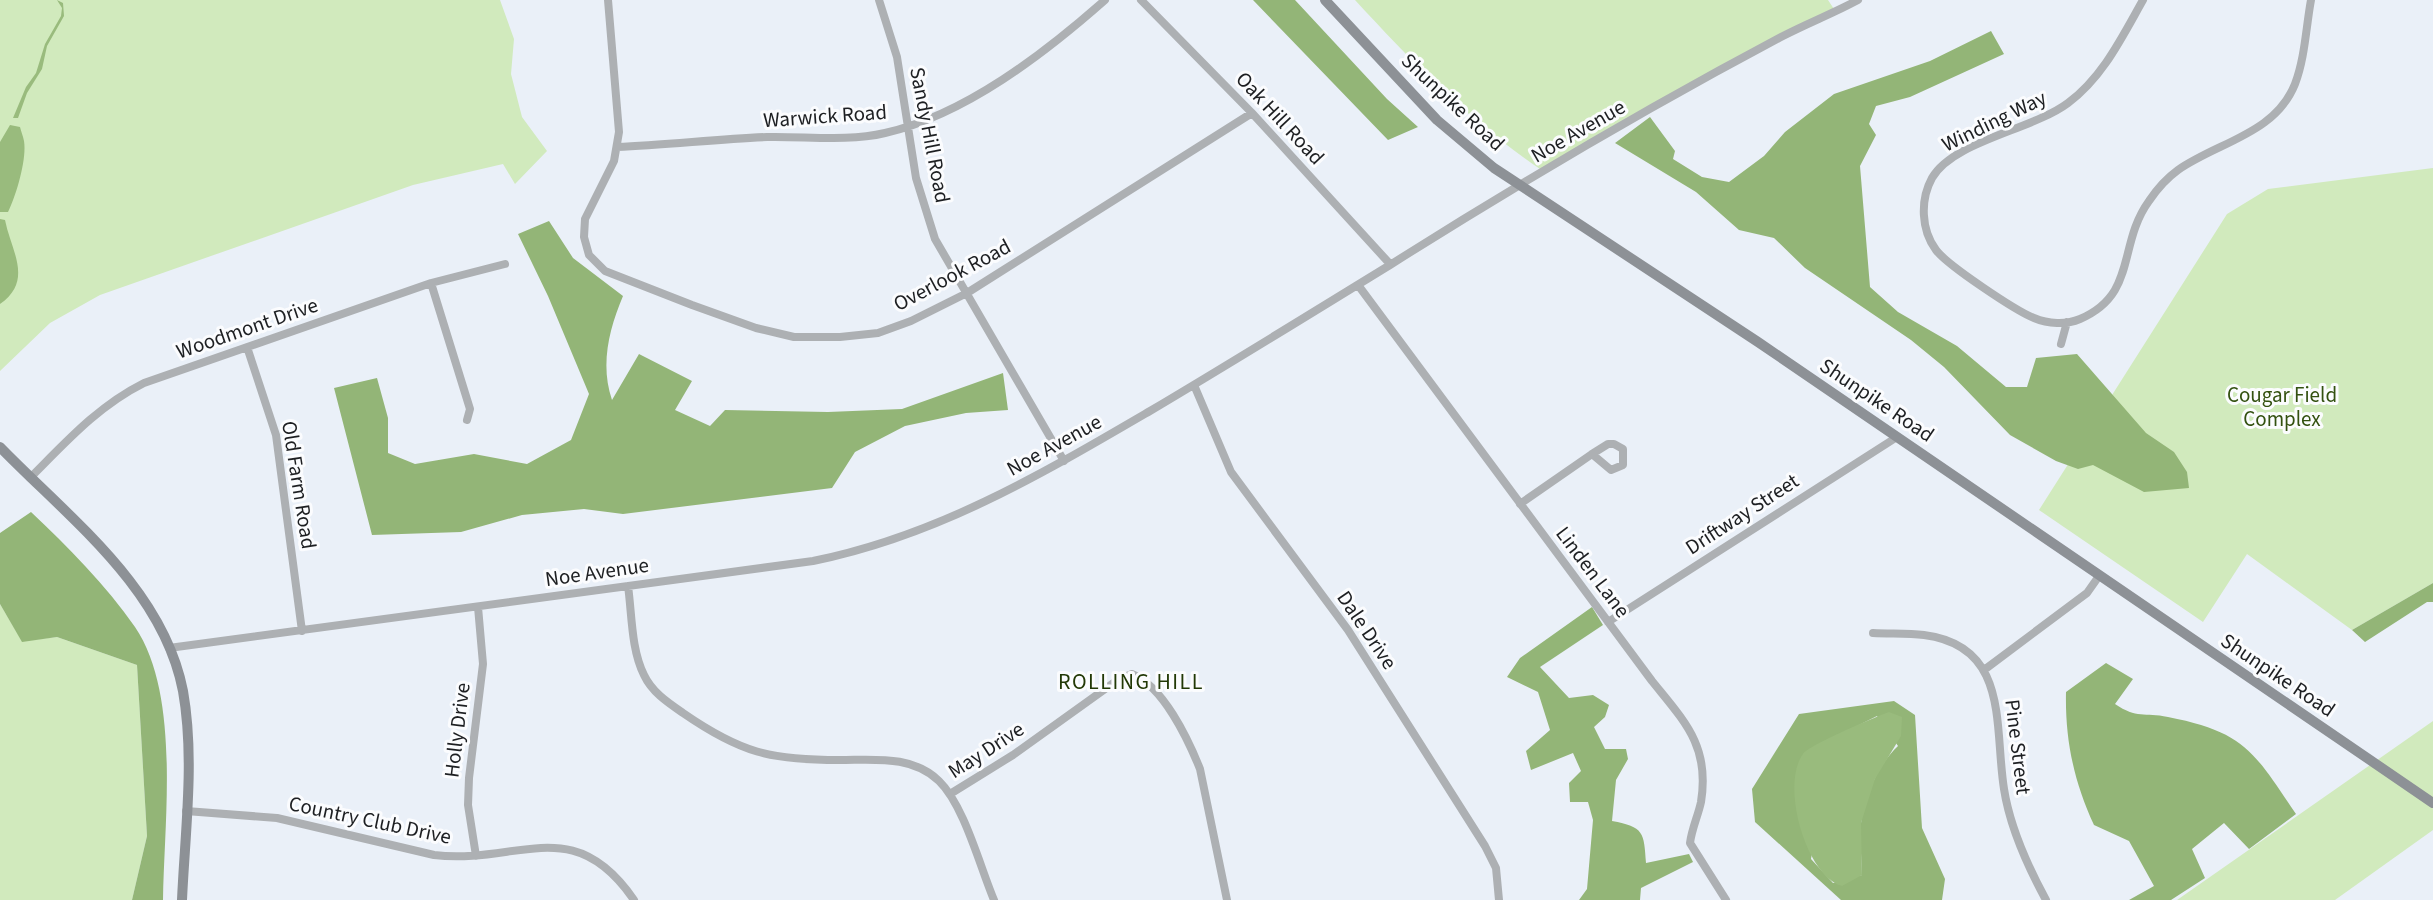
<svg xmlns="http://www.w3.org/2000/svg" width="2433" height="900" font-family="'Source Sans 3',sans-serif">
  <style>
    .green { fill: #d1eabd }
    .forest { fill: #93b577; fill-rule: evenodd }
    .water { fill: #99bb7d }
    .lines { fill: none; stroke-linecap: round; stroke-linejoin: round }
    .minor { stroke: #adb0b3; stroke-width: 8 }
    .secondary { stroke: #8d9196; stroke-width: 10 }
    .labels { text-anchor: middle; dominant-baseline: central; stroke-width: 6; stroke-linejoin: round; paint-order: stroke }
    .street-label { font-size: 21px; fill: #1d1f22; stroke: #fbfcfe }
    .park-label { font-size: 21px; fill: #335110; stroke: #fbfcfe }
    .neighbourhood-label { font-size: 22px; letter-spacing: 1.5px; fill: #223906; stroke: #fbfcfe }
  </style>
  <rect width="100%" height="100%" fill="#eaf0f8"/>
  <path class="green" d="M 0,0 L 500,0 L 514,39 L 511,74 L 522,117 L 547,151 L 515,184 L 503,164 L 413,185 L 100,295 L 50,323 L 0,371 Z
    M 1355,0 L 1828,0 L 1834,9 L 1543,171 C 1469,121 1415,65 1355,0 Z
    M 2433,168 L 2433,583 L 2352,630 L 2247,554 L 2203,622 L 2039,510 L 2227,214 L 2268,189 Z
    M 0,604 L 22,641 L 57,637 L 137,665 L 147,836 L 132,900 L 0,900 Z
    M 2433,721 L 2433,830 L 2335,900 L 2177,900 Z"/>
  <path class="forest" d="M 1253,0 L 1295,0 L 1387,99 L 1418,127 L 1388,140 Z
    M 1991,31 L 2004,54 L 1910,97 L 1876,106 L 1869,124 L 1876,135 L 1860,166 L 1870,287 L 1898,312 L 1957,346 L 2006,387 L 2027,387 L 2036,358 L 2077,354 L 2146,433 L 2174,452 L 2187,472 L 2189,488 L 2144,492 L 2093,465 L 2078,469 L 2056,461 L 2010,435 L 1944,367 L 1911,340 L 1805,268 L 1774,238 L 1739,230 L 1696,192 L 1615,143 L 1650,117 L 1675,151 L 1673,159 L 1702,177 L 1729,182 L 1764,156 L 1785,132 L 1834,94 L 1930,61 Z
    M 549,221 L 573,258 L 623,296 C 609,329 600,365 612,400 L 639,354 L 692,381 L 675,410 L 710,426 L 725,410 L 828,412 L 902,409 L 1003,373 L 1008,410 L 966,413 L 905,426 L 855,452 L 832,488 L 623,514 L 584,509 L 522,515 L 461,532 L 372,535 L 334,388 L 377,378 L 388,418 L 388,453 L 415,464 L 474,454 L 527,464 L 571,440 L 589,394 L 548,296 L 518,234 Z
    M 31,512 C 68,547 106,585 135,627 C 181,695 164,821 163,900 L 132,900 L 147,836 L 137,665 L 57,637 L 22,642 L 0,604 L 0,533 Z
    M 2433,583 L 2433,602 L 2427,602 L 2365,642 L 2352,630 Z
    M 1592,607 L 1603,625 L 1540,667 L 1569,698 L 1593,695 L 1609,705 L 1605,717 L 1594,727 L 1605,749 L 1626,749 L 1628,759 L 1616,780 L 1612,821 C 1644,827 1644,832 1646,863 L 1689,854 L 1693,862 L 1641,888 L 1640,900 L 1579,900 L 1587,889 L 1593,820 L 1588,802 L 1570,802 L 1569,783 L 1581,771 L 1573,753 L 1531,770 L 1526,751 L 1550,730 L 1538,692 L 1507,677 L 1520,658 Z
    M 2106,663 L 2133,679 L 2115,704 C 2137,719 2144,712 2168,717 C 2245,732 2254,752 2296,814 L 2249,849 L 2224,823 L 2192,849 L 2205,878 L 2171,900 L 2129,900 L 2154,886 L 2129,841 L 2094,825 C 2074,782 2065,740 2066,692 Z
    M 1894,701 L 1915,715 L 1922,828 L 1945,879 L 1942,900 L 1841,900 L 1755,822 L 1752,789 L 1799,714 ZM 1877,716 L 1898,746 C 1878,765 1865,795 1861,823 C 1859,840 1862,858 1862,875 L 1833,883 L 1811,859 L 1833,738 Z"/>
  <path class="water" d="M 57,0 L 63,3 L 64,16 L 47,46 L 42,69 L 27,93 L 18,118 L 13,118 L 26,87 L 36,73 L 45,44 L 61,16 L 62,8 Z
    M 10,125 L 20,127 C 21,131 23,136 24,141 C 27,159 16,196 8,212 L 0,212 L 0,142 Z
    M 0,219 L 5,220 C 11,251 34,280 0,304 Z
    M 1889,712 L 1902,717 L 1901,736 L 1875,779 L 1861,823 L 1862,875 L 1842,886 C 1806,876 1780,785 1803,754 C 1809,745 1875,717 1889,712 Z"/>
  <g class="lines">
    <path class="minor" d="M 608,0 L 619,132 L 614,161 L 585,219 L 584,237 L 589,255 L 605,271 L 692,305 L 756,328 L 794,337 L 840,337 L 878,333 L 911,321 L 967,293 L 1252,113
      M 879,0 L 897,57 L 916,178 L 935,239 L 1064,461
      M 1141,0 L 1252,113 L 1390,264
      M 2143,0 C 2122,37 2103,77 2068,103 C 2032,130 1953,141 1932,178 C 1920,200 1921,230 1936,250 C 1947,265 2016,311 2034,318 C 2048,324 2066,325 2080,319 C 2138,294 2117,245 2149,201 C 2157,189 2167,178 2178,170 C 2218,142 2275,134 2295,84 C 2305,58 2306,27 2311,0
      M 617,147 C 667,145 717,139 767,137 C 805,136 847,142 885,133 C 965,115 1045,53 1105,0
      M 431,283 L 470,409 L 467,420
      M 1358,285 L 1652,681 C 1685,722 1710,746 1701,802 C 1698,816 1692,828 1690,843 L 1726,900
      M 2061,344 L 2067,322
      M 247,347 L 276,435 L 302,631
      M 1194,385 L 1231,472 L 1348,630 L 1485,846 L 1496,868 L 1499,900
      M 1608,444 L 1614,444 L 1623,449 L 1623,465 L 1611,470 L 1592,454 Z
      M 30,478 C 66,442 98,406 144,383 L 431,283 L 505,264
      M 1520,504 L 1592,454
      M 628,586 C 632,614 631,649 644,675 C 652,692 667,702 683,713 C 741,753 770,760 840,760 C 874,760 913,755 939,781 C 964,805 980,867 994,900
      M 1608,622 L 1897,437
      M 1873,633 C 1890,634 1907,633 1924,635 C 2010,646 1994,727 2004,789 C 2010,828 2027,865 2046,900
      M 169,648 L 813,561 C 937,536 1042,474 1150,411 C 1231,363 1310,314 1390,265 C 1518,184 1649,107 1783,36 C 1808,23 1834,13 1858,0
      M 1984,670 L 2087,593 L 2099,576
      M 950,794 L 1013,755 L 1119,679 L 1132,674 C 1163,686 1188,739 1200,769 L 1227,900
      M 186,811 L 277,818 L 434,855 C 518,865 573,811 634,900
      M 476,856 L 468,805 L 469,778 L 483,664 L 478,607"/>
    <path class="secondary" d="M 1325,0 L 1437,120 L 1494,168 L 1758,342 L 2433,803
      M 0,447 C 69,518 163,588 183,691 C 195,759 185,832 182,900"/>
  </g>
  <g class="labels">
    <g class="street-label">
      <text transform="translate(1453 102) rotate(43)">Shunpike Road</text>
      <text transform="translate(825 116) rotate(-4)">Warwick Road</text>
      <text transform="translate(1280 118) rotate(47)">Oak Hill Road</text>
      <text transform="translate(1994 121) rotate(-26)">Winding Way</text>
      <text transform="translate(1578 131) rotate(-30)">Noe Avenue</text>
      <text transform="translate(930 135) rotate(79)">Sandy Hill Road</text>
      <text transform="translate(952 275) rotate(-28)">Overlook Road</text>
      <text transform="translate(247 328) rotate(-19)">Woodmont Drive</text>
      <text transform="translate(1877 400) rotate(34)">Shunpike Road</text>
      <text transform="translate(1054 445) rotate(-29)">Noe Avenue</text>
      <text transform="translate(299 485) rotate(81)">Old Farm Road</text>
      <text transform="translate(1742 514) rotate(-33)">Driftway Street</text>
      <text transform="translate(597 572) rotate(-8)">Noe Avenue</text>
      <text transform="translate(1593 572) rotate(53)">Linden Lane</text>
      <text transform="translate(1367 630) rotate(56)">Dale Drive</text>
      <text transform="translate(2278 675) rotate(34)">Shunpike Road</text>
      <text transform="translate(457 730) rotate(-83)">Holly Drive</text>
      <text transform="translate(2018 747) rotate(83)">Pine Street</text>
      <text transform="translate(986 750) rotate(-33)">May Drive</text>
      <text transform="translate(370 820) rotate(12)">Country Club Drive</text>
    </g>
    <g class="park-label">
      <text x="2282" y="395">Cougar Field<tspan x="2282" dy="24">Complex</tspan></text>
    </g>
    <g class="neighbourhood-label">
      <text x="1131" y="682">ROLLING HILL</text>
    </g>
  </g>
</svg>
